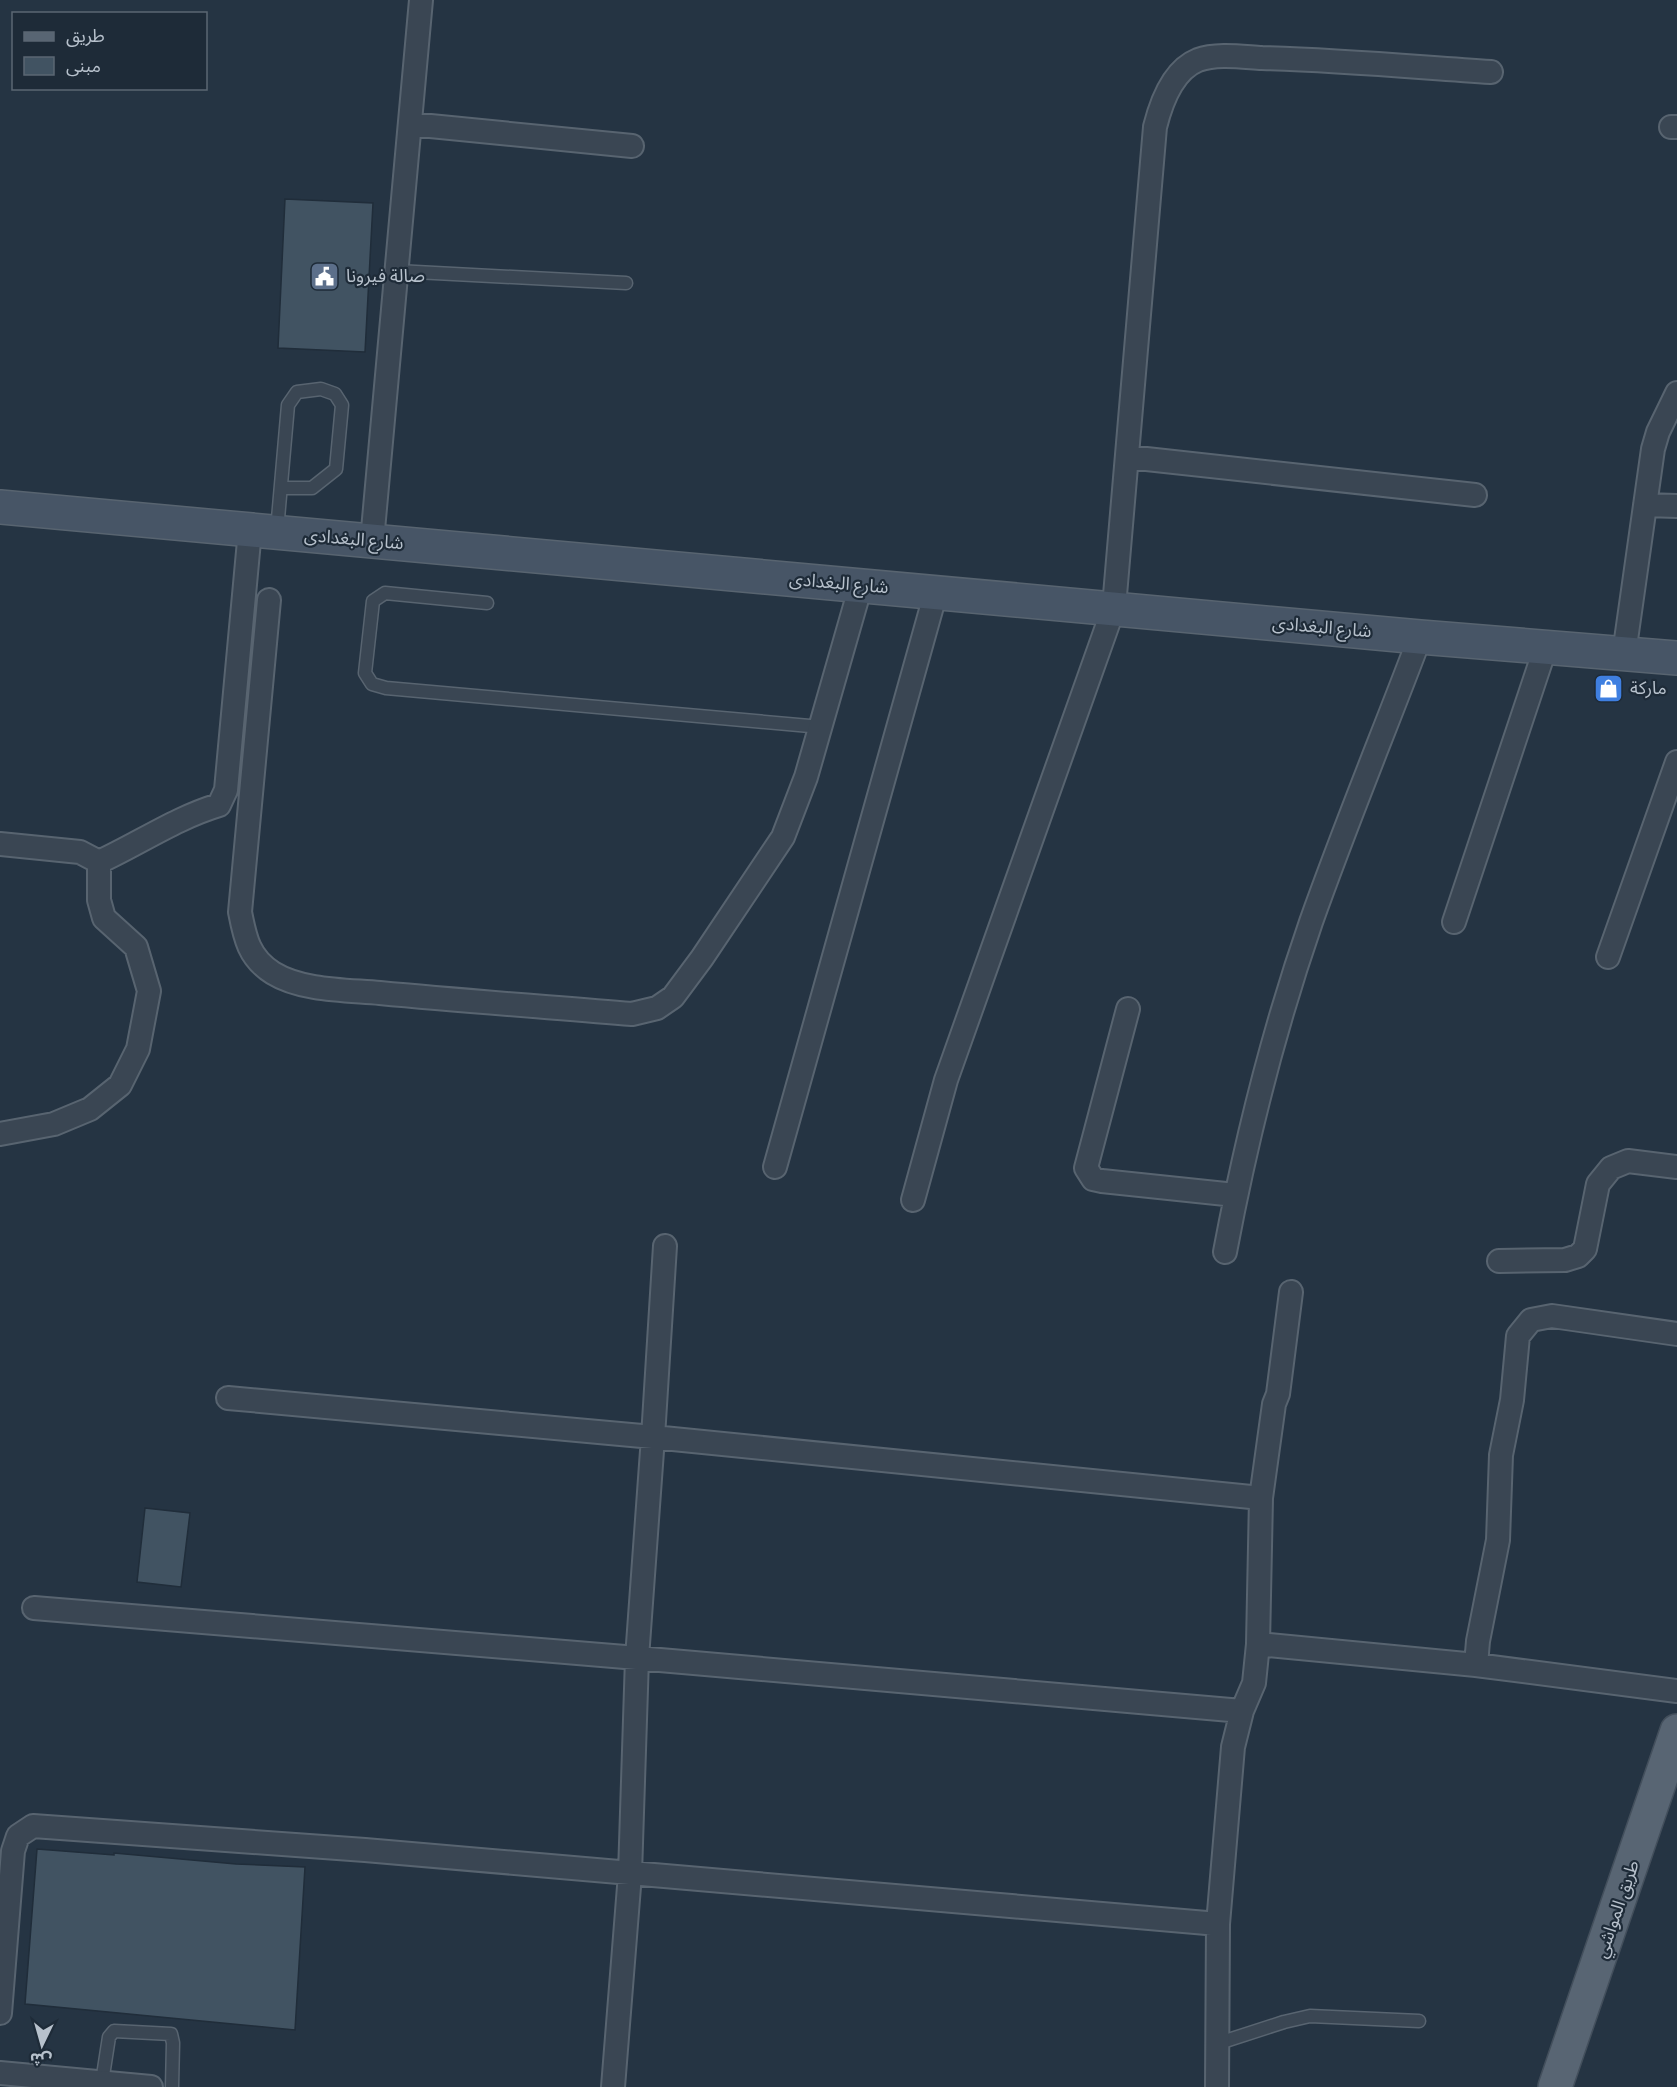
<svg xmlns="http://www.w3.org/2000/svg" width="1677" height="2087" font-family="Signika,'Noto Sans Arabic',sans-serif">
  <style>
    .building { fill: #415362; stroke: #202d3a; stroke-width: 1.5 }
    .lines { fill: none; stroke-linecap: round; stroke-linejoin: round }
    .lane-casing { stroke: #586470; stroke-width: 15 }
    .street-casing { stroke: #586470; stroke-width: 26 }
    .secondary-casing { stroke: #586470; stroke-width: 36 }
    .primary-casing { stroke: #434f5c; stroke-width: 36 }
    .lane { stroke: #3a4653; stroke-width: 12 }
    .street { stroke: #3a4653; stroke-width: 22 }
    .secondary { stroke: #475566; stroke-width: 33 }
    .primary { stroke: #586573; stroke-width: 33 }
    .labels { text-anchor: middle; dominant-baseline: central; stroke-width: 4.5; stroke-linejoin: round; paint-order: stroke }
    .poi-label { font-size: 18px; fill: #b7c1cc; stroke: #1e2b38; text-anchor: start }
    .street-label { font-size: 18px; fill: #b7c1cc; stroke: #1e2b38 }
  </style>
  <rect width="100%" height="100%" fill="#253443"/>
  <path class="building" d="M 285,199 L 373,203 L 365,352 L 278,348 Z
    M 145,1508 L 190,1513 L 181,1587 L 137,1582 Z
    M 37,1849 L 114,1855 L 114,1853 L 236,1864 L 305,1867 L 295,2030 L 25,2004 Z"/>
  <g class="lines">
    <defs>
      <path id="lane" d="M 397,271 L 626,283
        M 277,530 L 288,405 L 297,392 L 321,389 L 335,394 L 342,405 L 336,469 L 312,488 L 281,488
        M 487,603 L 385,593 L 373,601 L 365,673 L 372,684 L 386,688 L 821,727
        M 1219,2043 L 1284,2022 L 1310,2016 L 1419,2021
        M 102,2082 L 109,2037 L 114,2031 L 171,2034 L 173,2043 L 172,2087"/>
      <path id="street" d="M 410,124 L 632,146
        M 1671,127 L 1677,127
        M 1128,457 L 1475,495
        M 1645,505 L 1677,506
        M 372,541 L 421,0
        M 269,600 L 240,912 C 245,938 249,958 273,973 C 302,991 347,990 380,993 C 464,1001 548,1007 632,1014 L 657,1008 L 673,997 L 702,958 L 783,837 L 806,777 L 861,585
        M 1624,654 L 1653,449 L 1658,432 L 1677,393
        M 0,844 L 80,852 L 99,862 L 99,900 L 104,918 L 136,947 L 149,991 L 138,1049 L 120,1085 L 90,1109 L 54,1124 L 0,1134
        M 99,862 C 140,843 176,818 219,805 L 226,790 L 250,530
        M 1454,922 L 1546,646
        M 1608,957 L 1677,762
        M 1128,1009 L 1086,1168 L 1093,1179 L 1102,1181 L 1235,1195
        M 775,1167 L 936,592
        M 913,1200 L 946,1080 L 1114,607 L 1155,127 C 1161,103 1173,70 1198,60 C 1217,53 1243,57 1262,58 C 1339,60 1415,67 1491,72
        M 665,1246 L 653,1437 L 1261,1498 L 1258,1644 L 1254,1683 L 1242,1711 L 1233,1747 L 1218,1924 L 1217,2087
        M 1225,1252 C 1246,1140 1274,1029 1311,922 C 1345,826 1384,732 1420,637
        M 1499,1261 L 1565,1260 L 1578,1256 L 1585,1249 L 1598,1184 L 1611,1168 L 1628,1161 L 1677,1167
        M 228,1398 L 653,1437 L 637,1658 L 630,1874 L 613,2087
        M 1261,1498 L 1274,1404 L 1278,1394 L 1291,1292
        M 34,1608 L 637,1658 L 1242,1711
        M 1258,1644 L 1476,1665 L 1677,1691
        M 1476,1665 L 1478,1641 L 1498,1540 L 1501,1455 L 1512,1400 L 1518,1336 L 1531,1320 L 1552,1316 L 1677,1334
        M 0,2013 L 13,1851 L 18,1836 L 33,1826 L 365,1850 L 1218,1924
        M 0,2073 L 151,2087"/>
      <path id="secondary" d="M 0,507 L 1420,637 L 1677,658"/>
      <path id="primary" d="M 1555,2087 L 1677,1731"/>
    </defs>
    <use href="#lane" class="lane-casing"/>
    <use href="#street" class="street-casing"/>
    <use href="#secondary" class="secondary-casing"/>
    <use href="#primary" class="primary-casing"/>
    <use href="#lane" class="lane"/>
    <use href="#street" class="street"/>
    <use href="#secondary" class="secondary"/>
    <use href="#primary" class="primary"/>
  </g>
  <defs>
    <symbol id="civic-square" viewBox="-11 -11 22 22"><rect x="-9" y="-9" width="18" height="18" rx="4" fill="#5c6f8a" stroke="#1e2b38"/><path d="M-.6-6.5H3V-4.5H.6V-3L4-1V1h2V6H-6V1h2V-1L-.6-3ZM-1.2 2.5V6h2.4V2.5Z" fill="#fff"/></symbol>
    <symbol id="shop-square" viewBox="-11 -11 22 22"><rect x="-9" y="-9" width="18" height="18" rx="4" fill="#3f7fe0" stroke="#1e2b38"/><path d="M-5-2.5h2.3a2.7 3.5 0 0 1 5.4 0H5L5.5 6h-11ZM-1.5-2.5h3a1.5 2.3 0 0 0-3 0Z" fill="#fff"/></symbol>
  </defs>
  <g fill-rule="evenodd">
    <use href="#civic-square" x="308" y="260" width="33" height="33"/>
    <use href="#shop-square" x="1592" y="672" width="33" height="33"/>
  </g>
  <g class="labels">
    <g class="poi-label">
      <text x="346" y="276">صالة فيرونا</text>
      <text x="1630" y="688">ماركة</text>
    </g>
    <g class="street-label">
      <text transform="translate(354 539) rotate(5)">شارع البغدادى</text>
      <text transform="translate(839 583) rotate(5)">شارع البغدادى</text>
      <text transform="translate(1322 627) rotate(5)">شارع البغدادى</text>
      <text transform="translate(1617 1909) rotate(-71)">طريق المواشي</text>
    </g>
  </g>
  <rect x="12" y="12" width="195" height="78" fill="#1e2b38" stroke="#5b6773" stroke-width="1.5"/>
  <rect x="24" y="32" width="30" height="9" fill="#586573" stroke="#5b6773" stroke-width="1.5"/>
  <text x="66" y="42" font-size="18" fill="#b7c1cc">طريق</text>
  <rect x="24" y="57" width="30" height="18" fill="#415362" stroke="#5b6773" stroke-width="1.5"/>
  <text x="66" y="72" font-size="18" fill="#b7c1cc">مبنى</text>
  <g transform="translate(42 2045) rotate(185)" stroke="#1e2b38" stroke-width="4.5" paint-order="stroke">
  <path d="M0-4.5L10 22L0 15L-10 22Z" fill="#b7c1cc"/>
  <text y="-9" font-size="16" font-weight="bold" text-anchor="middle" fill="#b7c1cc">ش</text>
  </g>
</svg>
